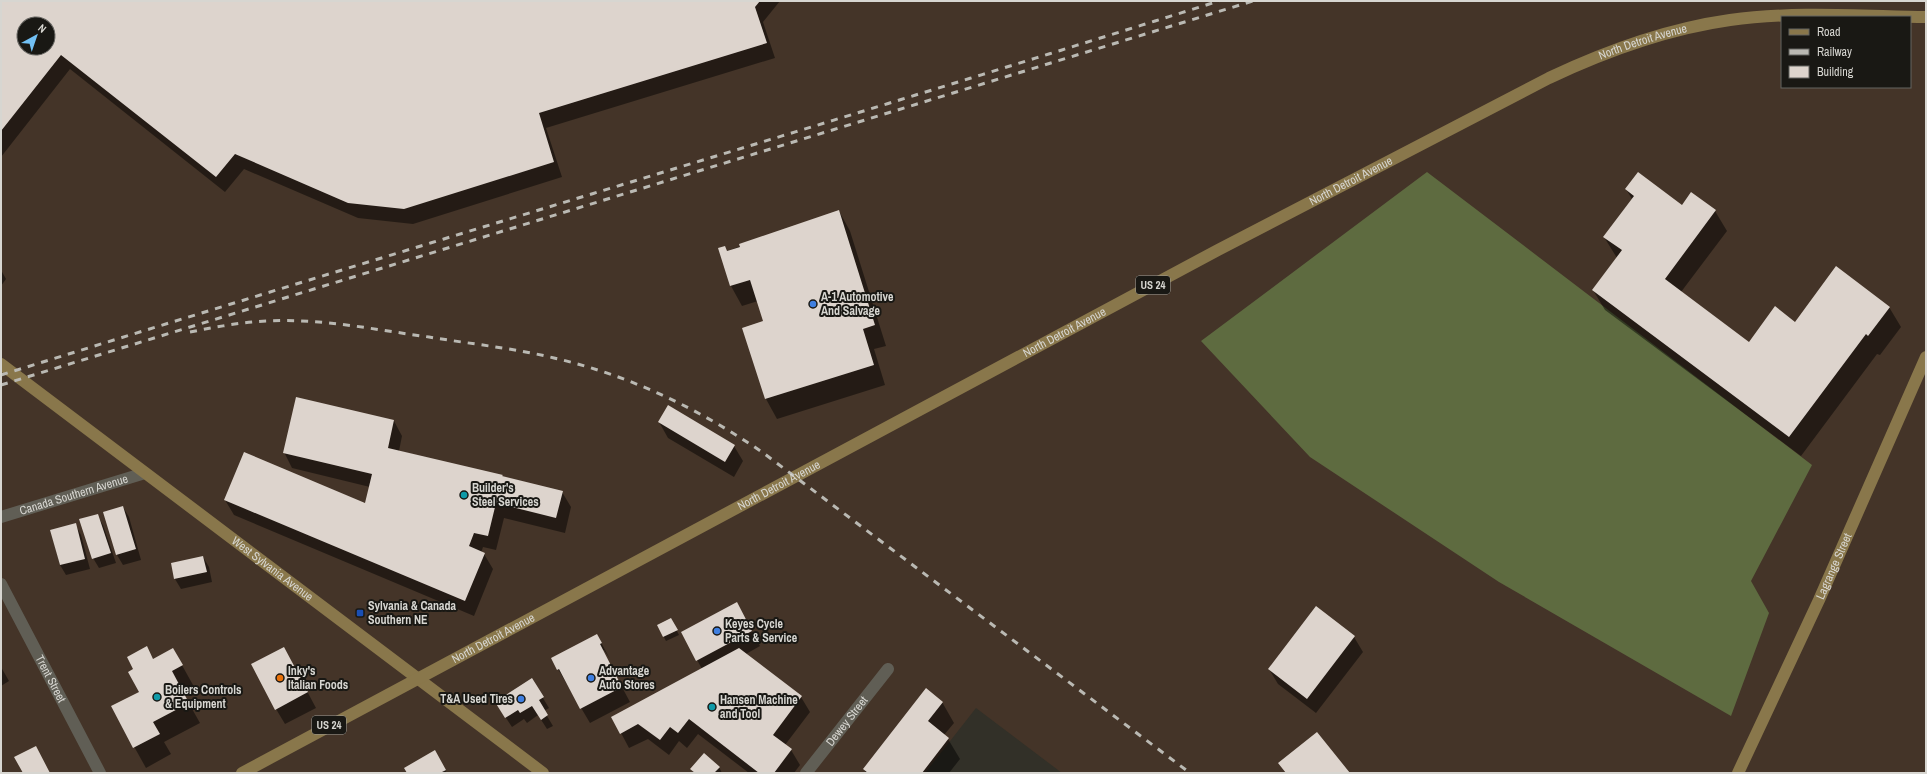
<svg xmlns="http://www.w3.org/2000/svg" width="1927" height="774" font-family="'Archivo Narrow',sans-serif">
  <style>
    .industrial { fill: #443428; fill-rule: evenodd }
    .forest { fill: #5e6b40 }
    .shadow { fill: #0007; fill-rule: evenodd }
    .building { fill: #ddd4cd; fill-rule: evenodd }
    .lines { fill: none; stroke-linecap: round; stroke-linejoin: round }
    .minor { stroke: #605e55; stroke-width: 12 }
    .major { stroke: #89774b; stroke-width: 12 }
    .rail { stroke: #bab9b3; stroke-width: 3; stroke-dasharray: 7 7; stroke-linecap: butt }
    .shop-dot { fill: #3f7fe0; stroke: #191814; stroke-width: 1.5 }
    .culture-dot { fill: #0f9aa8; stroke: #191814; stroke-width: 1.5 }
    .transit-dot { fill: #1a4fb4; stroke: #191814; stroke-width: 1.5 }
    .food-dot { fill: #e8710a; stroke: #191814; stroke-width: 1.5 }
    .labels { text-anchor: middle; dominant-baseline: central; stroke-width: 4; stroke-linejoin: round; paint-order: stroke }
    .shield { fill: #191814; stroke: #9e9d98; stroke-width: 1 }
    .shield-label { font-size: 11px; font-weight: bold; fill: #d7d6d1 }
    .street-label { font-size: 12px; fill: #d7d6d1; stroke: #191814 }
    .poi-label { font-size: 12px; font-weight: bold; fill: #d7d6d1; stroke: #191814; text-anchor: start }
  </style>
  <rect width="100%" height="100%" fill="#323028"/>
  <path class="industrial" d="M 1,1 L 1926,1 L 1926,773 L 1062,773 L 976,708 L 925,773 L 1,773 ZM 1782,17 L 1910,17 L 1910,87 L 1782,87 ZM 24,24 L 48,24 L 48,48 L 24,48 Z"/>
  <path class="forest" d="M 1427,172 L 1812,465 L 1751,581 L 1769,613 L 1731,716 L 1499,582 L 1310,457 L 1201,341 Z"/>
  <path class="shadow" d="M 1,1 L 780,1 L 763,22 L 775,58 L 546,128 L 562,177 L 413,224 L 358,218 L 244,169 L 225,192 L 70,69 L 1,157 ZM 24,24 L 48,24 L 48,48 L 24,48 Z
    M 1626,189 L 1682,206 L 1715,211 L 1727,231 L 1681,292 L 1749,343 L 1795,323 L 1889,307 L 1901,327 L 1880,355 L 1877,354 L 1801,456 L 1605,310 L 1593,290 L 1617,258 L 1604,237 L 1632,199 Z
    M 839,211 L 850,231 L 886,346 L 874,349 L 885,385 L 777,419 L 766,399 L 765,322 L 758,301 L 742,306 L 731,286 L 727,251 Z
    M 1,270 L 6,279 L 1,286 Z
    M 394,421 L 402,436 L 399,451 L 502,476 L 503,478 L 562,492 L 571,507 L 565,533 L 504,518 L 496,550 L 483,547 L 481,553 L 484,554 L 493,569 L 474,616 L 234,515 L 225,500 L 366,505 L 370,487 L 292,468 L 284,452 Z
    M 659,422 L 734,446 L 743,461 L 734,477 L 668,438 Z
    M 123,507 L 129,517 L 141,560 L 123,565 L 117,555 L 105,512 Z
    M 97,515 L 103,525 L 116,563 L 99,568 L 93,558 Z
    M 75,524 L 81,535 L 90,569 L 66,575 L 60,565 L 51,531 Z
    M 203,557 L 209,567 L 212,582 L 181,589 L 175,579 L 172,564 Z
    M 737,603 L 760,646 L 746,654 L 801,697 L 810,712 L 785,745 L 791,750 L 800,765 L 794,773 L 749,773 L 698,734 L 687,748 L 679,741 L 669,755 L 648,739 L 629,748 L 621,733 L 702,669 L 682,632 Z
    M 671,619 L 679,635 L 666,641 L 658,626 Z
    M 597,635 L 610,659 L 604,650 L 602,650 L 630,702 L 590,723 L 558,669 Z
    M 1354,637 L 1363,652 L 1316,713 L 1278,684 L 1269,669 Z
    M 173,649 L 193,685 L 182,691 L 200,723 L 164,742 L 171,754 L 146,768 L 112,707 L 140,692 L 153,660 Z
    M 292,663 L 316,708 L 285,724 L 276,709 Z
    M 1,667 L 9,681 L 1,686 Z
    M 532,680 L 549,708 L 544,711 L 553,726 L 547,729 L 538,715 L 527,723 L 524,719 L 512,727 L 502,712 Z
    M 942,702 L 954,723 L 944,735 L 948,739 L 960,759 L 949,773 L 866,773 L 864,769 Z
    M 434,752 L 447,773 L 408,773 Z
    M 719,767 L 722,773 L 694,773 L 692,769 Z"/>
  <path class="building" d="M 1,1 L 760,1 L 755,7 L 767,43 L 539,113 L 554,162 L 404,209 L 348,203 L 235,154 L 216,177 L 61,55 L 1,131 ZM 24,24 L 48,24 L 48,48 L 24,48 Z
    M 1638,172 L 1682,205 L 1691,192 L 1716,210 L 1665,279 L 1749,342 L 1775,306 L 1795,322 L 1836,266 L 1890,307 L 1868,336 L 1866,334 L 1789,437 L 1592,290 L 1622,250 L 1603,237 L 1634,196 L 1625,189 Z
    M 839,210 L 875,325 L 863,329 L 874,365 L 765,399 L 742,328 L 763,321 L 750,280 L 730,286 L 718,248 L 725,246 L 727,251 L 740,247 L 739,244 Z
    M 296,397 L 394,420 L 388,448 L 503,475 L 502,476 L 563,491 L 556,518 L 496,503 L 488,536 L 474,533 L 469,546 L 485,553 L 465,601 L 224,500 L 244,452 L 365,503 L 372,474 L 283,453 Z
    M 668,405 L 735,445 L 725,462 L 658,422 Z
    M 123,506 L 136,549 L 116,555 L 103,512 Z
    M 98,514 L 111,553 L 92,559 L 79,519 Z
    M 76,523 L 85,559 L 60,565 L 50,530 Z
    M 203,556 L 207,572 L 174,579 L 171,563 Z
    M 737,602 L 752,631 L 696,661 L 681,632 Z
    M 1316,606 L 1355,636 L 1307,699 L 1268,669 Z
    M 671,618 L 678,630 L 663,637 L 657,625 Z
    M 597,634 L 602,643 L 600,644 L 622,687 L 580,709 L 559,669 L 557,670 L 551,658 Z
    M 147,646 L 153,659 L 173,648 L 183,665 L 172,671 L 189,703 L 153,722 L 160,734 L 133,748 L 111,706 L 139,692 L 128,672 L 133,669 L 127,657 Z
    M 284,647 L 308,692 L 275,710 L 251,664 Z
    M 739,648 L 802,696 L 773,735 L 792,749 L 774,773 L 759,773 L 689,719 L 678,733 L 670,727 L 660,740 L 638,724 L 620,734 L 611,717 Z
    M 532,678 L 544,697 L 539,700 L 548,715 L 541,720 L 532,706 L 520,713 L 518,710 L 505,718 L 495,702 Z
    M 926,688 L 943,702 L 928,721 L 949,738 L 922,773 L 868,773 L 863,769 Z
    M 1317,732 L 1350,773 L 1286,773 L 1278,763 Z
    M 36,746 L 50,773 L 23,773 L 14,757 Z
    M 435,750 L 446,770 L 440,773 L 407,773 L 404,768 Z
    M 704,753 L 720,767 L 714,773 L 695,773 L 690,769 Z"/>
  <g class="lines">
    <g class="minor">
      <path id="s1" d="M 1,517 L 145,473"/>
      <path id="s2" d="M 1,584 L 100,773"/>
      <path id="s3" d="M 806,773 L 888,669"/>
    </g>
    <g class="major">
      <path id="s4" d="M 1,364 L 543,773"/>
      <path id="s5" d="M 242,773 L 1218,250 L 1549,78 C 1606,51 1666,29 1730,20 C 1794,11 1861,16 1926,17"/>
      <path id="s6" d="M 1738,773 L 1819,600 L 1926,357"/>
    </g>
    <path class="rail" d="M 190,332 C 216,327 241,322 268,321 C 321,318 376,330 429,337 C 471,344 513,348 554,358 C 629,375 699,409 762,452 L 1190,773
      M 1,375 C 406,249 814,128 1219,1
      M 1,385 L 1253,1"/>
  </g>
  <g class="shop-dot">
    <circle cx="813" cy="304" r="4"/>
    <circle cx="717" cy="631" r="4"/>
    <circle cx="591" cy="678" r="4"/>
    <circle cx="521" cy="699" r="4"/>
  </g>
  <g class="culture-dot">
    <circle cx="464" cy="495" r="4"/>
    <circle cx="157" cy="697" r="4"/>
    <circle cx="712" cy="707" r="4"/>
  </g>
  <rect class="transit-dot" x="356" y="609" width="8" height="8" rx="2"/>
  <circle class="food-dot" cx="280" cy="678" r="4"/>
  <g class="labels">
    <g class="shield">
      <rect x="1136" y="276" width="34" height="18" rx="3"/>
      <rect x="312" y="716" width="34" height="18" rx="3"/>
    </g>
    <g class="shield-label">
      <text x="1153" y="285">US 24</text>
      <text x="329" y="725">US 24</text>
    </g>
    <g class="street-label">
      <text stroke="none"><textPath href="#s5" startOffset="1581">North Detroit Avenue</textPath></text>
      <text stroke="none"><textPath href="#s5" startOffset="1257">North Detroit Avenue</textPath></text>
      <text stroke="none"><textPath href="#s5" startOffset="933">North Detroit Avenue</textPath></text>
      <text stroke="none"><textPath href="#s5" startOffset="609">North Detroit Avenue</textPath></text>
      <text stroke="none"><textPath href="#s1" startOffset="76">Canada Southern Avenue</textPath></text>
      <text stroke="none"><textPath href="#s6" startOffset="228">Lagrange Street</textPath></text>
      <text stroke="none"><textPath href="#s4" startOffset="340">West Sylvania Avenue</textPath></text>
      <text stroke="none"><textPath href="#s5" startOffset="285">North Detroit Avenue</textPath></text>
      <text stroke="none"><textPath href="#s2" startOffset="107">Trent Street</textPath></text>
      <text stroke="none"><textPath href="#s3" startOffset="66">Dewey Street</textPath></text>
    </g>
    <g class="poi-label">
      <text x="821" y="297">A-1 Automotive<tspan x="821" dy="14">And Salvage</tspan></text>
      <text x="472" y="488">Builder's<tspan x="472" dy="14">Steel Services</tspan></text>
      <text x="368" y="606">Sylvania &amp; Canada<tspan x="368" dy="14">Southern NE</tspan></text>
      <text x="725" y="624">Keyes Cycle<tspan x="725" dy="14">Parts &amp; Service</tspan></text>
      <text x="288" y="671">Inky's<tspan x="288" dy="14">Italian Foods</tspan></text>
      <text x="599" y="671">Advantage<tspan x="599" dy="14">Auto Stores</tspan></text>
      <text x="165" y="690">Boilers Controls<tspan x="165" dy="14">&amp; Equipment</tspan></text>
      <text x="513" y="699" text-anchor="end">T&amp;A Used Tires</text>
      <text x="720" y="700">Hansen Machine<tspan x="720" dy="14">and Tool</tspan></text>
    </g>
  </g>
  <rect width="1927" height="774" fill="none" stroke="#d7d6d1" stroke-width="4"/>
  <rect x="1781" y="16" width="130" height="72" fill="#191814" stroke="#656460"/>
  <rect x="1789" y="29" width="20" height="6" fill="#89774b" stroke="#656460"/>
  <text x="1817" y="36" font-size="12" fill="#d7d6d1">Road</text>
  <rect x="1789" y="49" width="20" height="6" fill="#bab9b3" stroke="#656460"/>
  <text x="1817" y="56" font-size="12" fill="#d7d6d1">Railway</text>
  <rect x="1789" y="66" width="20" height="12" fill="#ddd4cd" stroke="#656460"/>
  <text x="1817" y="76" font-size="12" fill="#d7d6d1">Building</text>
  <g transform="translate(36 36) rotate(40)"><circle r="19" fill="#191814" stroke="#656460"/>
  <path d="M0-3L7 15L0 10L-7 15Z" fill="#72c1f5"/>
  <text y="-6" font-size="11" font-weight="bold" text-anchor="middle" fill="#d7d6d1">N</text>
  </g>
</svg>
